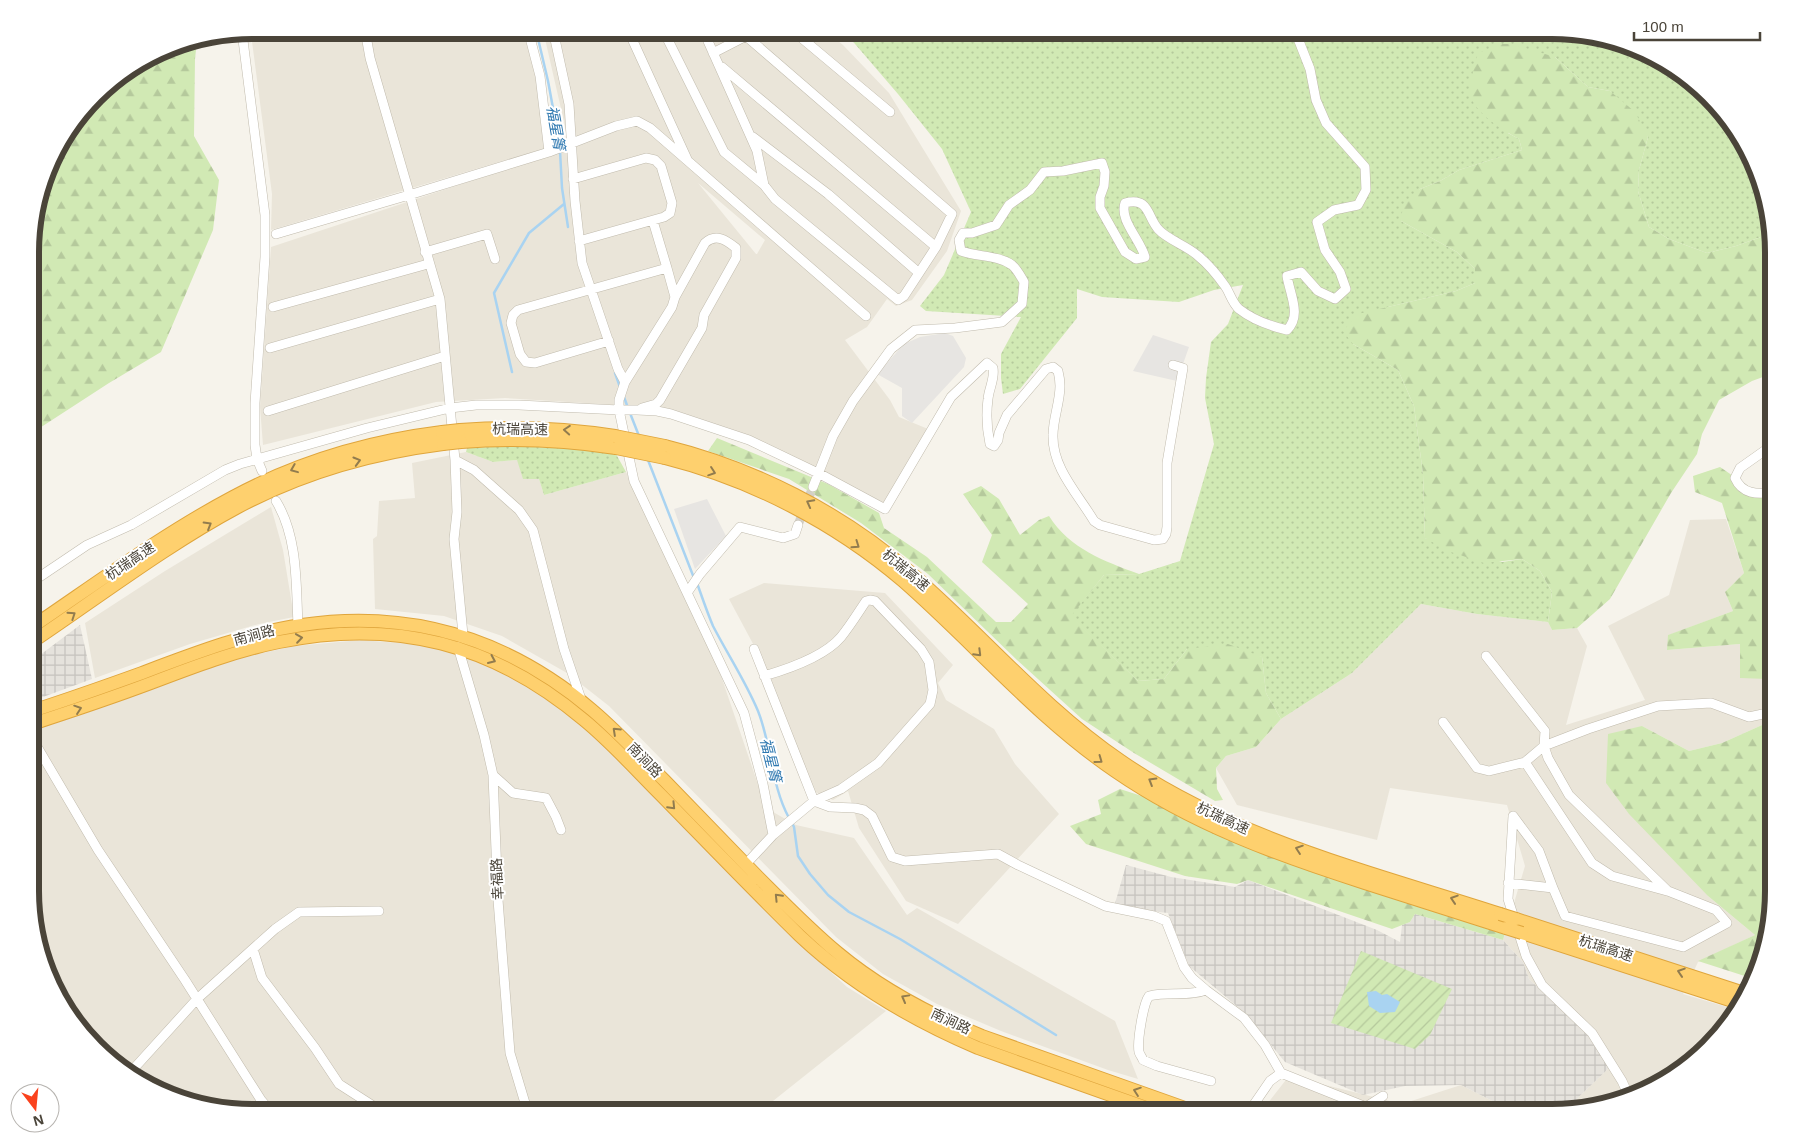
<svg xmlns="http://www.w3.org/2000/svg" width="1804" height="1143" font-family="Arial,'Noto Sans SC',sans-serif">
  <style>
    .residential { fill: #eae5d9; fill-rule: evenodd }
    .industrial { fill: url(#industrial-grid) }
    .grass { fill: url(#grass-dots) }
    .forest { fill: url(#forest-firs) }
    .garden { fill: url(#garden-furrows) }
    .parking { fill: #e7e5e2 }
    .water { fill: #a9d3f1 }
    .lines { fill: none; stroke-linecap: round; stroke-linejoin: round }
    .stream { stroke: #a9d3f1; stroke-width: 2.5 }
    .minor-tunnel { stroke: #d4d0c7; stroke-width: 9; stroke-dasharray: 9 4.5; stroke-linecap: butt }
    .minor-casing { stroke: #c1bbad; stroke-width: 10 }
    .highway-casing { stroke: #dfa53c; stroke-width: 14 }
    .minor { stroke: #fff; stroke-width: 9 }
    .highway { stroke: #fed06e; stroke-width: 12 }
    .highway-bridge-casing { stroke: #dfa53c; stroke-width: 14; stroke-linecap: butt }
    .highway-bridge { stroke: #fed06e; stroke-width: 12 }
    .oneway { stroke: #927c4e }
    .labels { text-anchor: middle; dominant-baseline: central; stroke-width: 4; stroke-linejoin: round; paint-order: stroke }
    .street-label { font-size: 14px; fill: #4a4439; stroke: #fff }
    .water-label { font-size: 15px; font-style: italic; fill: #2e78b0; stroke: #fff }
    .rim { fill: none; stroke: #4a4439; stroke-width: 6 }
  </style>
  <defs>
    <pattern id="industrial-grid" width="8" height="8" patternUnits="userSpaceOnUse" patternTransform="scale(1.25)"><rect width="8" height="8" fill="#e5e2dc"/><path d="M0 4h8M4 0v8" fill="none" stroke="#c6c3be"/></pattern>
    <pattern id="grass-dots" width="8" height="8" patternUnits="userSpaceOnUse" patternTransform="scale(1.25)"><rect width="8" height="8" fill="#d1e9b4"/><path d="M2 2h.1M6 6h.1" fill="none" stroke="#b5c99c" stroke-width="1.8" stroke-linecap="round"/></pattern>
    <pattern id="forest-firs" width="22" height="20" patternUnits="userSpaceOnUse" patternTransform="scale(1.25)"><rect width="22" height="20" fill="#d1e9b4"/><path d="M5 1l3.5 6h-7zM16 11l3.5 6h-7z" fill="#b5c99c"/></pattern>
    <pattern id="garden-furrows" width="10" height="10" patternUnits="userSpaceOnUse" patternTransform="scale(1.25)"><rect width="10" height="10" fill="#d1e9b4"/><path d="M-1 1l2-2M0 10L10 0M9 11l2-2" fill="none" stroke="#b5c99c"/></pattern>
  </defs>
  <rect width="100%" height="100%" fill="#f6f3eb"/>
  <path class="residential" d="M 252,30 L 529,30 L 543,83 L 553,146 L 271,230 L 272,194 L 251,34 Z
    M 543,30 L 824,30 L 843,45 L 889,93 L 961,211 L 947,251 L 912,300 L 896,306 L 887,299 L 867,327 L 845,340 L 890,400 L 899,417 L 928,429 L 885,503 L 664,408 L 505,398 L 436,402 L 263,445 L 260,407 L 271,247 L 580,145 L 567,135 ZM 698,183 L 765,240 L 757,254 L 756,254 Z
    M 466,452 L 493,462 L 517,460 L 539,479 L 544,495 L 626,472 L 718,667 L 766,808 L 796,825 L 854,838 L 907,915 L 917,908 L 1115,1021 L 1138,1079 L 1108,1070 L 1001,1031 L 937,1004 L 883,974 L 836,937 L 609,706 L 567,673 L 502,636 L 444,616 L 375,609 L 373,539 L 377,536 L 379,501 L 415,498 L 412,463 Z
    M 271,507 L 283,550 L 294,617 L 259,624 L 190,644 L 95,678 L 85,623 L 165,571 Z
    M 1726,519 L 1744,573 L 1725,592 L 1733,611 L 1669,635 L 1667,650 L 1740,644 L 1767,679 L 1771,721 L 1722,743 L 1689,751 L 1642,726 L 1708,896 L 1755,935 L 1698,962 L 1683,994 L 1737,1010 L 1735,1016 L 1663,1083 L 1562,1113 L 1609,1068 L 1582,1029 L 1529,979 L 1523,962 L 1503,940 L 1525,866 L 1507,805 L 1390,788 L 1377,840 L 1237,805 L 1216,768 L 1226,756 L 1256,747 L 1281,719 L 1352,673 L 1421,604 L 1477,614 L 1548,622 L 1552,630 L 1577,628 L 1587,646 L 1566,725 L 1645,700 L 1608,626 L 1669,595 L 1690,520 Z
    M 764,583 L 885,593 L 953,665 L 938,683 L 946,700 L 994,729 L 1015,764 L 1059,814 L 958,924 L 906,901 L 859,828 L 848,791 L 833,800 L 815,792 L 765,666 L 729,599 Z
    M 361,640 L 425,645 L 481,662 L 530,688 L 574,716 L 622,759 L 797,941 L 847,987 L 886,1011 L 758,1113 L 252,1113 L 181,1101 L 129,1076 L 60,1002 L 32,920 L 32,729 L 183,676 L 239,658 L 295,646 Z
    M 1289,1076 L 1402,1104 L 1461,1085 L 1516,1113 L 1260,1113 Z"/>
  <path class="industrial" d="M 80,625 L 92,679 L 32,701 L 32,661 Z
    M 1126,865 L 1171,877 L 1235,887 L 1248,880 L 1377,930 L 1400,942 L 1402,925 L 1410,922 L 1415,914 L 1503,940 L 1523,962 L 1529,979 L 1596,1043 L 1609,1068 L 1562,1113 L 1516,1113 L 1461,1085 L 1405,1086 L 1363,1095 L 1285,1062 L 1245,1013 L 1189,966 L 1168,913 L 1114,907 Z"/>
  <path class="grass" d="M 843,30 L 1552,30 L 1623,42 L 1675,67 L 1744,141 L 1772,233 L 1736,246 L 1707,253 L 1669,239 L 1649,227 L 1638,191 L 1639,170 L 1648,137 L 1610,91 L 1588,87 L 1555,57 L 1508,133 L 1519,139 L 1522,150 L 1459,170 L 1440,181 L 1420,189 L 1401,221 L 1457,252 L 1475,269 L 1475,283 L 1456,291 L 1388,307 L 1353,344 L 1398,370 L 1414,406 L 1423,474 L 1425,538 L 1502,562 L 1522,559 L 1540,571 L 1552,592 L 1548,622 L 1477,614 L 1421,604 L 1352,673 L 1281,719 L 1266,693 L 1262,657 L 1187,649 L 1164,679 L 1138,681 L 1070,616 L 1104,575 L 1139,574 L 1180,561 L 1214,444 L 1205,398 L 1206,378 L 1211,342 L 1228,324 L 1243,285 L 1214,290 L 1179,302 L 1102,297 L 1077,289 L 1077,318 L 1020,389 L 1003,394 L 1001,378 L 1001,354 L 1021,317 L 926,311 L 920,306 L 944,275 L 971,212 L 942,149 L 898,94 Z
    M 516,446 L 576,449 L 616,454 L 626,472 L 544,495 L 539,479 L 523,479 L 517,460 L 493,462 L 466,452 L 467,448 Z"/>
  <path class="forest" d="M 197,41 L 195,59 L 194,136 L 219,180 L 213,230 L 161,352 L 109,383 L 32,433 L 32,223 L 53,153 L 105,85 L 167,47 Z
    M 1502,44 L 1511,44 L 1555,57 L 1588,87 L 1610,91 L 1635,112 L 1648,137 L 1639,170 L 1638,191 L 1649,227 L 1669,239 L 1707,253 L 1736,246 L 1772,233 L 1774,238 L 1774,373 L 1752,381 L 1719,400 L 1702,434 L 1697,454 L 1671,493 L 1610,599 L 1577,628 L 1552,630 L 1548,622 L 1552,592 L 1540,571 L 1522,559 L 1484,563 L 1448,551 L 1425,538 L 1423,474 L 1414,406 L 1398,370 L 1353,344 L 1343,331 L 1358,314 L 1456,291 L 1475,283 L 1475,269 L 1457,252 L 1401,221 L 1403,205 L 1420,189 L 1440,181 L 1459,170 L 1522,150 L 1519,139 C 1504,131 1471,111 1470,92 C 1470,79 1475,65 1478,53 Z
    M 717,438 L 828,484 L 879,513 L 884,528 L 927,557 L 996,622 L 1011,622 L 1028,604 L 982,562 L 992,535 L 963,494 L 981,486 L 999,499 L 1020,535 L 1039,520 L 1049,516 C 1070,549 1104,561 1139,574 L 1104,575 L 1071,616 L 1138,681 L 1164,679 L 1187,649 L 1228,644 L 1262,657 L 1266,693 L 1281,719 L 1256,747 L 1226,756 L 1216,768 L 1217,789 L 1223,800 L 1215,801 L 1134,753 L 1082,719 L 1017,660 L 928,574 L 861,523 L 789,479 L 708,451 Z
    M 1720,467 L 1774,504 L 1774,591 L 1770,593 L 1774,606 L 1774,905 L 1762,962 L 1754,979 L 1698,961 L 1755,935 L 1708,896 L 1629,814 L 1606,783 L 1608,734 L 1642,726 L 1689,751 L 1722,743 L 1771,721 L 1767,679 L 1740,678 L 1740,644 L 1667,650 L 1668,635 L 1733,611 L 1725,592 L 1744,573 L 1722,503 L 1695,492 L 1693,476 Z
    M 1120,789 L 1154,800 L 1192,822 L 1262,854 L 1505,933 L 1503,940 L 1415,914 L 1410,922 L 1392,929 L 1248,880 L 1237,884 L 1185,876 L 1086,844 L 1070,826 L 1101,814 L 1098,800 Z"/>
  <path class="garden" d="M 1361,951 L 1452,989 L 1430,1035 L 1415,1049 L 1331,1023 Z"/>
  <path class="parking" d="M 945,333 L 953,336 L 966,358 L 964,367 L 912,423 L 902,416 L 902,388 L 877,374 L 904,344 L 920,337 Z
    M 1153,335 L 1189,347 L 1177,381 L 1133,371 Z
    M 707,499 L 726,536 L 695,569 L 674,509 Z"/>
  <path class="water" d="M 1376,991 L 1382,995 L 1387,994 L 1400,1002 L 1395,1012 L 1380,1013 L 1369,1006 L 1367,992 Z"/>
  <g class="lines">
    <path class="stream" d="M 536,30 L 548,81 L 560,146
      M 560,151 L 562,188 L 568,227
      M 512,372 L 494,293 L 529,233 L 564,204
      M 615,373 L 620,387
      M 624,397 L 628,408
      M 630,413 L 639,436
      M 648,460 L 694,578
      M 697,583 C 702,597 707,612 713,626 C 728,655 746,682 758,711 C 772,746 771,785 789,818
      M 792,823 L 794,827 L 798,856 L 810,874 L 828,895 L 849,912 L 900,939 L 1056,1035"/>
    <path class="minor-tunnel" d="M 798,525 L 813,487"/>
    <defs>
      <path id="minor" d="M 365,30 L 370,58 L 440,299 L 455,460 L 457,512 L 454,539 L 463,635
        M 528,30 L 540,76 L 549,152
        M 553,30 L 569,104 L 575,201 L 582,263 L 618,369 L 625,382 L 619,400 L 619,410 L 634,481 L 744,713 L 763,784 L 773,835 L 746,864
        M 628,30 L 687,159
        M 663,30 L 724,152 L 764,185
        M 703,30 L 757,151 L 764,185 L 775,199 L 898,300 L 904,296 L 936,247 L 952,214 L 746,36 L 713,53
        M 741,30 L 746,36 L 764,30
        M 792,30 L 890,112
        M 244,32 L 243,40 L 265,215 L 265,257 L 255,403 L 255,445 L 257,459 L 262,471
        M 722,67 L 936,247
        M 753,137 L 828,194 L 919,273
        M 573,179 L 646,158 L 655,160 L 661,166 L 672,203 L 670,213 L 664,217 L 579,241
        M 653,221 L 667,268
        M 276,234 L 409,195 L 549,152 L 616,126 L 637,121 L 650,128 L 866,316
        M 425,252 L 487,234 L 495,259
        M 273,307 L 428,264
        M 609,341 L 535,363 L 526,362 L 520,354 L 511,323 L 513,315 L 518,310 L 667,268 L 675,297
        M 270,348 L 440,299
        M 625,382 L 672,307 L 675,297 L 705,243 C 716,233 726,240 736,248 L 736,258 L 704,315 L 702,328 L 660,400 L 656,404 L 642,408
        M 268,411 L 445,356
        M 1774,444 L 1740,468 L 1735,478 C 1742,494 1757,495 1774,492
        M 455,460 L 474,470 L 519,510 L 533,530 L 564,649 L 582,702
        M 813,487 L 833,436 L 853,401 L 891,349 L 915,330 L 955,328 L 1002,322 L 1022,304 L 1024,282 C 1021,277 1017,269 1012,265 C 998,255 977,257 961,251 L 959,240 L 963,233 L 972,233 L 996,225 L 1009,205 L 1030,190 L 1044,172 L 1063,171 L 1102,163 L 1105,172 L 1104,186 L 1100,197 L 1100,208 L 1125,252 L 1136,259 L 1145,257 C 1140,239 1119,220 1125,203 C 1150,196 1147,218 1159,230 C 1167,239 1187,246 1197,255 C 1207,263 1218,276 1225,286 C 1230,293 1232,303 1239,309 C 1253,320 1270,326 1287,330 C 1302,315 1290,295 1287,276 L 1301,272 L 1318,291 L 1335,299 L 1346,289 L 1340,272 L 1325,250 L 1317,222 L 1334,210 L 1358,205 L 1366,190 L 1365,167 L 1326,123 L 1316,100 L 1310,69 L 1297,36 L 1299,30
        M 276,501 C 298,537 296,584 298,625
        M 32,582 L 87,545 L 131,525 L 225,470 L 240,464 L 367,428 L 450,408 L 476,405 L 519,405 L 619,410 L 637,410 L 657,411 L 671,414 L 749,440 L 820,474 L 885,509 L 951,397 L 987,363 L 993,368 C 995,379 989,388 988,399 C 986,414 987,430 990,444 L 994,446 L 998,440 L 999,433 L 1007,415 L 1046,369 L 1053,367 L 1058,371 C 1059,375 1060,381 1060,386 C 1060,402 1053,419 1053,435 C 1052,468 1078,494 1094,521 L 1100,525 L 1154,540 L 1163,539 L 1166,534 L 1167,527 L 1167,463 L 1183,368 L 1173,365
        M 687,593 L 700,574 L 740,527 L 783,538 L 795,534 L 798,525
        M 458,647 L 484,735 L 493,775 L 498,900 L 510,1053 L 528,1113
        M 754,649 L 814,801 L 773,835
        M 1486,656 L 1545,731 L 1544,746 L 1548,758 L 1569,795 L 1668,891 L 1716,910 L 1727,923 L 1683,947 L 1565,916 L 1553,888 L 1508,883
        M 764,676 C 788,669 825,656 841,637 C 850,626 858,613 866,601 L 870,600 L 875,601 L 921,649 L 929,662 L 933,690 L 930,704 L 878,763 L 841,789 L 814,801
        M 1443,722 L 1477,768 L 1489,771 L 1525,762 L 1544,746 L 1588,729 L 1658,706 L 1711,703 L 1749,717 L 1772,712 L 1774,695
        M 32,738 L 98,850 L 185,980 L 261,1100 L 272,1113
        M 1525,762 L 1592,863 L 1612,876 L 1667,891
        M 493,775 L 513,793 L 546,798 L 556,817 L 561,830
        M 814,801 L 830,807 L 855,808 L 864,810 L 872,816 L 892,857 L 905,861 L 998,854 L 1018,865 L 1105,906 L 1154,916 L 1166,921 L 1184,967 L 1192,978 L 1206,990 L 1244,1018 L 1265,1045 L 1281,1073 L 1366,1107 L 1383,1096
        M 1513,816 L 1508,899 L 1526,956 L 1542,985 L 1592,1033 L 1622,1081 L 1628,1094
        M 1513,816 L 1539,851 L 1553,888
        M 253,949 L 262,978 L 315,1048 L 339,1084 L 378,1109 L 394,1113
        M 1206,990 C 1188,997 1169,991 1149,996 C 1143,1004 1137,1042 1139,1052 C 1140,1055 1142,1057 1143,1060 L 1157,1066 L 1211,1081
        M 128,1075 L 197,999 L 275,929 L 299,912 L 379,911
        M 1248,1113 L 1270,1081 L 1281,1073"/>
      <path id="highway" d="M 460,430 C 512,426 564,428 615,436
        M 461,442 C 513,438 564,440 616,448
        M 665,446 C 754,468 841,512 910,572 C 982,634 1042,707 1121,761 C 1234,839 1371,872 1500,914
        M 665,458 C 752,480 835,523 903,581 C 975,644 1036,717 1115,771 C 1192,824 1277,855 1365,883 C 1412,898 1459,913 1506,928
        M 32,627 C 97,583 163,534 233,497 C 298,462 370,441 442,432
        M 32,642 C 99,597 167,545 238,507 C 302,473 372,453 443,444
        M 32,711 C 69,699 106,686 142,673 C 195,653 247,633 302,625 C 412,609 508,639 592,710 C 618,732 640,756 664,780 C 695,812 726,844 757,876 C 783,902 809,929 838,953 C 881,989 931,1015 982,1036 L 1199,1113
        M 32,724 C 72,711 111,698 151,683 C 193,667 235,651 279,642 C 395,618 494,644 584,720 C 612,743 636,770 661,795 C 707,842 753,890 800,936 C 852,985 912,1020 978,1048 L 1161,1113
        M 1516,919 L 1747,994
        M 1522,933 L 1742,1004"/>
    </defs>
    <use href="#minor" class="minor-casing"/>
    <use href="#highway" class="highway-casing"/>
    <use href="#minor" class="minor"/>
    <use href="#highway" class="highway"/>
    <defs>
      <path id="highway-bridge" d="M 442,432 L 460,430
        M 615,436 L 665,446
        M 443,444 L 461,442
        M 616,448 L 665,458
        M 1500,914 L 1516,919
        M 1506,928 L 1522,933"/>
    </defs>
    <use href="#highway-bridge" class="highway-bridge-casing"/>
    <use href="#highway-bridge" class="highway-bridge"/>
  </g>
  <defs><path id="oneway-chevron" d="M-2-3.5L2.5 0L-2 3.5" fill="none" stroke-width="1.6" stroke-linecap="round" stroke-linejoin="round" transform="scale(1.25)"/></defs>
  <g class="oneway">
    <use href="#oneway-chevron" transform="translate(567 430) rotate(-176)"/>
    <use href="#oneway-chevron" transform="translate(357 461) rotate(-16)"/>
    <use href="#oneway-chevron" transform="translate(294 469) rotate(158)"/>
    <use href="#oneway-chevron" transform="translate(712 472) rotate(19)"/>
    <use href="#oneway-chevron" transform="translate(810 503) rotate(-152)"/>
    <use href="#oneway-chevron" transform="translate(208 525) rotate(-31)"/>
    <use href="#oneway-chevron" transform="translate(856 545) rotate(35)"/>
    <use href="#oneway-chevron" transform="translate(72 615) rotate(-34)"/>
    <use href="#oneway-chevron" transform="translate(299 638) rotate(-8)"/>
    <use href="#oneway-chevron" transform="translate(978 653) rotate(45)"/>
    <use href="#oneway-chevron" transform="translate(492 660) rotate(24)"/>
    <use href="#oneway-chevron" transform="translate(78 709) rotate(-19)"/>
    <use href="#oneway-chevron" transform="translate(616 731) rotate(-137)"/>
    <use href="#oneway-chevron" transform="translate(1099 760) rotate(36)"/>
    <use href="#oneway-chevron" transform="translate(1152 781) rotate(-149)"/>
    <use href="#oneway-chevron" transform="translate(672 806) rotate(46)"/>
    <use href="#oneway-chevron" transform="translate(1299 849) rotate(-161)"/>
    <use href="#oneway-chevron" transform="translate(778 897) rotate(-134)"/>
    <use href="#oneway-chevron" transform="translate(1454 899) rotate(-162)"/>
    <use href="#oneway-chevron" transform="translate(1681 972) rotate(-162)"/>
    <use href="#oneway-chevron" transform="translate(905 998) rotate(-151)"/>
    <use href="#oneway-chevron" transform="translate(1137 1091) rotate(-161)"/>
  </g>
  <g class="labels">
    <g class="street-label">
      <text transform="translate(520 429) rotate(1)">杭瑞高速</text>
      <text transform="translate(130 561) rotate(-34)">杭瑞高速</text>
      <text transform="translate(906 570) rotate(40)">杭瑞高速</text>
      <text transform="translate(254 635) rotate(-15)">南涧路</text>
      <text transform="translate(645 760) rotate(46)">南涧路</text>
      <text transform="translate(1223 818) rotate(25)">杭瑞高速</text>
      <text transform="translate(497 879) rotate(-93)">幸福路</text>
      <text transform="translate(1606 948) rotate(18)">杭瑞高速</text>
      <text transform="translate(951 1021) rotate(25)">南涧路</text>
    </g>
    <g class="water-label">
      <text transform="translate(556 128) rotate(80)">福星箐</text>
      <text transform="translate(771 760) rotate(76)">福星箐</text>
    </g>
  </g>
  <path d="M0 0H1804V1143H0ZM252 39H1552A213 213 0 0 1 1765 252V891A213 213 0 0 1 1552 1104H252A213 213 0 0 1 39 891V252A213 213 0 0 1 252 39Z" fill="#fff" fill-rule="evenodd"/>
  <path class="rim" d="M252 39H1552A213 213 0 0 1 1765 252V891A213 213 0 0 1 1552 1104H252A213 213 0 0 1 39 891V252A213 213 0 0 1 252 39Z"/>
  <g transform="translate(35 1108) rotate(164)"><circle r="24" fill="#ffffff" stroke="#b7b4b0"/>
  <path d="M0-4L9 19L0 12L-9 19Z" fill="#fa421d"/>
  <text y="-8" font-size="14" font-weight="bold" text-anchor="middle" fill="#4a4439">N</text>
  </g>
  <path d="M1634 32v8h126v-8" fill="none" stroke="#4a4439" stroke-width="2.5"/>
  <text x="1642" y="32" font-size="15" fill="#4a4439" stroke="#ffffff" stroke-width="4" paint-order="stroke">100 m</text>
</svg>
